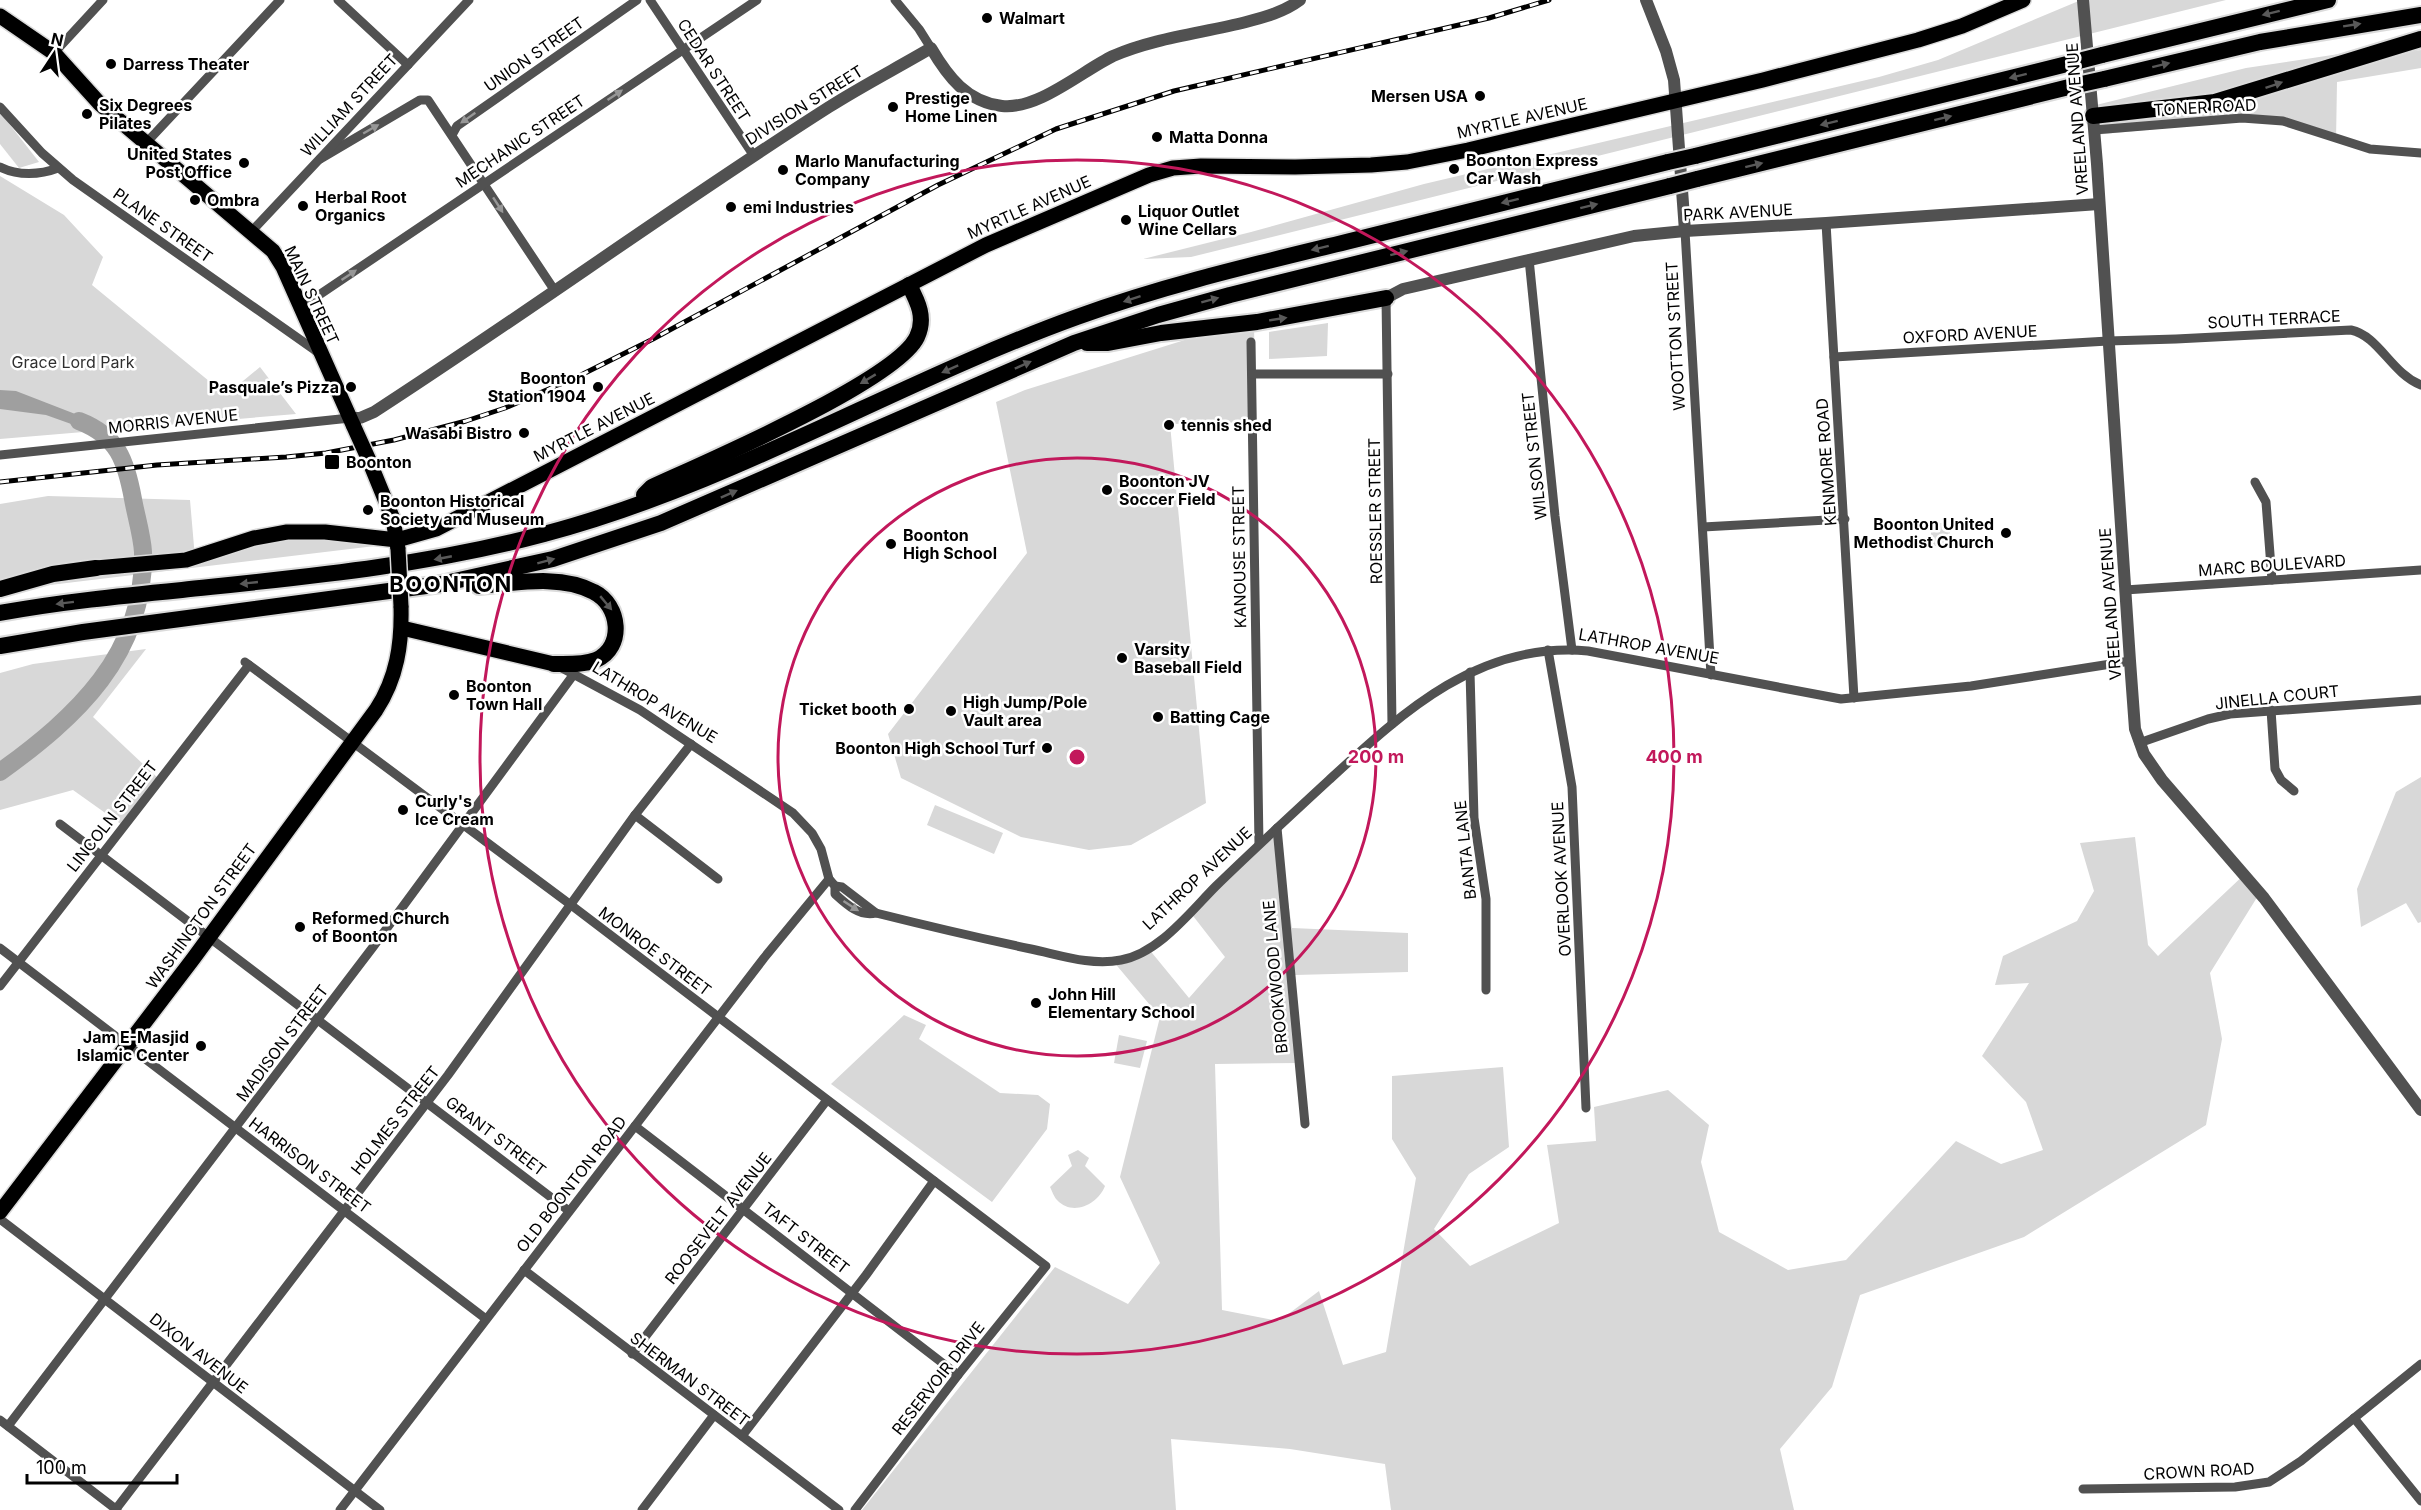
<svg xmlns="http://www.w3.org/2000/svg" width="2421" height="1510" viewBox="0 0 2421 1510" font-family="Inter,sans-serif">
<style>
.green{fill:#d8d8d8}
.water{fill:#9f9f9f}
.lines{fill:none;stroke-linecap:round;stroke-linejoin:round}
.river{stroke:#9f9f9f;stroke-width:18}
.primary-casing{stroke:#dbdbdb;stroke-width:18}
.motorway-casing{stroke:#dbdbdb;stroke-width:20}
.minor{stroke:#515151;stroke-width:9}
.tertiary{stroke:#515151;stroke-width:12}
.primary{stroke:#000;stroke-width:15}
.motorway{stroke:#000;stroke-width:16}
.rail-casing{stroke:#000;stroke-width:5}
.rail{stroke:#fff;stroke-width:3;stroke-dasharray:9;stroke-linecap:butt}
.primary-bridge-casing{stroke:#dbdbdb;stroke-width:18;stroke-linecap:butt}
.motorway-bridge-casing{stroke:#dbdbdb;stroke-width:20;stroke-linecap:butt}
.primary-bridge{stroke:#000;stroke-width:15}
.motorway-bridge{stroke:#000;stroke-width:16}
.oneway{fill:#595959}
.oneway2{fill:#979797}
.ring{fill:none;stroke:#c2185b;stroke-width:3}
.poi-dot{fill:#000;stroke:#fff;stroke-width:2}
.labels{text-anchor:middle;stroke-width:5;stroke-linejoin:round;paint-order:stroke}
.poi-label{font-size:16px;font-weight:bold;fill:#000;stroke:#fff;text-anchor:start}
.street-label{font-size:16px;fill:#000;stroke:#fff}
.park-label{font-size:16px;fill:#2f2f2f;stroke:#fff}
.district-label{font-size:22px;font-weight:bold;letter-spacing:1.5px;fill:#000;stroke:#fff}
.centre{fill:#c2185b;stroke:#fff;stroke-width:3}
.ring-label{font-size:18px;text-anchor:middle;font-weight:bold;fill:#c2185b;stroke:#fff;stroke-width:5;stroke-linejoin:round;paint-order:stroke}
</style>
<rect width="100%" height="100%" fill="#fff"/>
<g class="green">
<polygon points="2081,0 2226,0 1191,257 1143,259 1251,232 1424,184 1879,77 1938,60"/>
<polygon points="2412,43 2413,51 2421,50 2421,68 2337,82 2336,141 2260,119 2094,135 2092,106 2246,68"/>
<polygon points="0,112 39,162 19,168 0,144"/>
<polygon points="0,176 64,215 103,257 92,285 226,395 260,367 296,414 0,439"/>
<polygon points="1328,323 1327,356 1269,359 1269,332"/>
<polygon points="1254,326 1256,422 1170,424 1206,803 1131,845 1089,850 1021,837 901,778 888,734 1027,553 996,402 1025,390 1207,333"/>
<polygon points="48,496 190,500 195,558 293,534 375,546 0,591 0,504"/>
<rect x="1931" y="523" width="19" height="23"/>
<polygon points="146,649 93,717 161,781 125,827 73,790 0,810 0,673 33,664"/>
<polygon points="2421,777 2421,922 2418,923 2406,903 2361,927 2357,889 2396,792"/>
<polygon points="935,805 1003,833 994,854 927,825"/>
<polygon points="1277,829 1292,928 1408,933 1408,972 1295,975 1300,1063 1215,1064 1222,1310 1279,1321 1319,1291 1343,1365 1386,1352 1416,1178 1392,1139 1392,1076 1503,1067 1509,1147 1469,1174 1434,1229 1470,1266 1559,1223 1547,1145 1596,1141 1594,1107 1668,1090 1709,1125 1701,1162 1719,1232 1788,1270 1846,1260 1956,1141 2001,1164 2043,1150 2026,1102 1982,1056 2029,983 1995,985 2003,956 2077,921 2094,891 2080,843 2135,837 2148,945 2158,956 2247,872 2261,891 2210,973 2222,1039 2206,1125 2024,1237 1860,1295 1832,1387 1780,1449 1794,1510 1391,1510 1385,1464 1290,1449 1171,1439 1176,1510 862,1510 1055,1267 1128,1304 1160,1263 1120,1177 1160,1017 1113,961 1148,948 1189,998 1225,957 1190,912"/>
<polygon points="904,1015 926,1025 919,1039 1000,1093 1038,1095 1050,1104 1047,1129 992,1202 831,1084"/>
<polygon points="1119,1035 1147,1041 1140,1068 1114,1063"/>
<path d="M 1078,1150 L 1089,1158 L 1085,1166 L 1105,1186 C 1098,1204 1073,1217 1057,1200 C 1054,1197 1052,1191 1050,1187 L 1072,1166 L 1068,1155 Z"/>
</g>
<polygon class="water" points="0,390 16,391 83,417 109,431 87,433 74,425 46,415 0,409"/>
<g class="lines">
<path class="river" d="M 0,772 C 76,717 145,655 143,552 C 142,535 136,516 133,499 C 126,461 118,436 79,421"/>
<g class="primary-casing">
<g id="primary">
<polyline points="0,16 54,53 100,104 273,251 283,267 354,427"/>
<polyline points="368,458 393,519 398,549"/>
<polyline points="96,568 186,560 254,538 287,532 325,532 397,540 436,529 986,245 1149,175 1173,168 1201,166 1295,167 1371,165 1407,162 1468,150 1763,80 1918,40 1962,26 2023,0"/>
<polyline points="402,628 554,664"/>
<path d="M 0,1212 L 193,959 L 376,710 C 397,678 402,644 401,606"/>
</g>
</g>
<g class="motorway-casing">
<g id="motorway">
<polyline points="2102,55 2328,0"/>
<polyline points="2104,79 2260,42 2421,15"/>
<polyline points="2093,116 2215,102 2421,39"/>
<polyline points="1695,156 2075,62"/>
<polyline points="1697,179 2077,85"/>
<polyline points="1087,343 1108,343 1161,333 1257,322 1386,298"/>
<path d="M 644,495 L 652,487 C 704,463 896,381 917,337 C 926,318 918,302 909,285"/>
<path d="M 479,586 C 515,583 561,574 594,592 C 620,605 625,647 596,660 C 583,665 567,664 554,664"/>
<polyline points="0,589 53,574 96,568"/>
<path d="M 0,613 C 60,602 121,596 182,590 C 304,577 425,566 544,534 C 730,485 897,382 1077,317 C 1165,285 1256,264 1346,242 C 1453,215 1561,189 1668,162"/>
<polyline points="0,646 83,632 441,584 553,559 661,523 1074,343 1158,315 1230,295 1670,186"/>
</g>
</g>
<g class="minor">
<polyline points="338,0 408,65"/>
<polyline points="650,0 754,156"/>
<polyline points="895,0 919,29 931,48"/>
<polyline points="54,53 103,0"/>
<polyline points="0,107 42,153 73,180 319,353"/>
<polyline points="2094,130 2242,118 2283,121 2370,149 2421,153"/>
<polyline points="452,135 457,126 637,0"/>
<polyline points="146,143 280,0"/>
<polyline points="320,159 420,100 428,100 555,291"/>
<path d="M 0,167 C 18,176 40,175 58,168"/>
<polyline points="1826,223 1854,698"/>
<polyline points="1685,231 1711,675"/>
<polyline points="251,232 469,0"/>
<polyline points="1529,259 1555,516 1572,650"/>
<polyline points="1386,298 1392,724"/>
<polyline points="300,306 316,297 757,0"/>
<polyline points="1251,342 1259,844"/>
<path d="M 1834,357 L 2108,341 L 2176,339 L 2351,330 C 2379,336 2391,373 2421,385"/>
<polyline points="1252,374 1388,374"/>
<polyline points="0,455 350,418"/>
<polyline points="2255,482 2266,502 2272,580"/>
<polyline points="1703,527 1845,519"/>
<polyline points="2125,590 2421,570"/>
<polyline points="1548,650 1572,787 1586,1108"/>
<polyline points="245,662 571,905 1046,1266 958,1375 855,1510"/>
<path d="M 562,668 L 640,710 L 793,813 L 812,833 L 821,849 L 829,879 L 835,886 L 835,894 C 847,905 860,917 876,913 C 928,926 979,938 1031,949 C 1060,955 1091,966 1121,960 C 1159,953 1190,912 1216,886 C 1253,850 1291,815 1329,780 C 1403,712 1479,641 1588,651 L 1841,699 L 1971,686 L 2130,661"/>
<polyline points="1470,672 1474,818 1486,899 1486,990"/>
<polyline points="2271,710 2275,769 2281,780 2294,791"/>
<polyline points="2139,743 2208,719 2230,714 2421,700"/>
<polyline points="635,815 718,879"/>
<polyline points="60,824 569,1211"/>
<polyline points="1277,828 1305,1124"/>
<polyline points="835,886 842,887 876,913"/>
<polyline points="0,948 486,1319"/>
<polyline points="0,986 249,665"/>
<polyline points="635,1126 958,1375"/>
<polyline points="0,1219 380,1510"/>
<polyline points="524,1270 839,1510"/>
<polyline points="632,1354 827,1100"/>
<polyline points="2354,1418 2421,1501"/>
<polyline points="0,1420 117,1510"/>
<polyline points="8,1426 373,947 574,674"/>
<polyline points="742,1436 866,1275 934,1181"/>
<polyline points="2083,1489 2235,1487 2269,1482 2301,1461 2421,1364"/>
<polyline points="116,1509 448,1075 635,815 691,744"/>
<polyline points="340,1510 764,958 829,879"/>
<polyline points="642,1510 714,1415"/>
</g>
<g class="tertiary">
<polyline points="1646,0 1666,51 1674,80 1685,231"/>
<polyline points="2083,0 2097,164 2130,661 2135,729 2144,754 2162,780 2264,898 2421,1110"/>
<polyline points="1386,298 1403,289 1634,236 1685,231 1826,223 2099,204"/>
<path d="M 350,418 L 360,418 L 374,412 C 527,313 675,205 829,107 C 862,86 897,68 931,48 C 948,77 967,102 1002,106 C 1038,110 1082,71 1113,56 C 1154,38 1203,33 1246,22 C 1265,17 1284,12 1300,0"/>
</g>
<use href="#primary" class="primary"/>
<use href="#motorway" class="motorway"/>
<g class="rail-casing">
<polyline id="rail" points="0,482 157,465 286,457 326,453 394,440 466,421 505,408 579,376 653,339 938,185 1056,129 1174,91 1489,18 1549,0"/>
</g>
<use href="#rail" class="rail"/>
<g class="primary-bridge-casing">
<g id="primary-bridge">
<polyline points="354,427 368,458"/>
<polyline points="398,549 401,606"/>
</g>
</g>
<g class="motorway-bridge-casing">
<g id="motorway-bridge">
<polyline points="2075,62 2102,55"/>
<polyline points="2077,85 2104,79"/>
<polyline points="1668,162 1695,156"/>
<polyline points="1670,186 1697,179"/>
</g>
</g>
<use href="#primary-bridge" class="primary-bridge"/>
<use href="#motorway-bridge" class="motorway-bridge"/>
</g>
<defs><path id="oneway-solid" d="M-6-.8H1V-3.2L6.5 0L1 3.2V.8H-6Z" transform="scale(1.5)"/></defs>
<g class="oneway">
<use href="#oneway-solid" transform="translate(2271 13) rotate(166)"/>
<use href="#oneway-solid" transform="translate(2352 25) rotate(-9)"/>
<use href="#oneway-solid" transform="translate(2161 65) rotate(-14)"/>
<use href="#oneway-solid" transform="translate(2018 76) rotate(166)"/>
<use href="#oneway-solid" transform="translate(2274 85) rotate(-19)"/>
<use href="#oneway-solid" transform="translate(1943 118) rotate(-14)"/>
<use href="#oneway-solid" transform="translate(1829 123) rotate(166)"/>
<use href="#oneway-solid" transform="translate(1754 165) rotate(-14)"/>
<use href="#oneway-solid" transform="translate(1510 201) rotate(166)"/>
<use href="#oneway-solid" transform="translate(1589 206) rotate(-14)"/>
<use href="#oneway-solid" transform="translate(1320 248) rotate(166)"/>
<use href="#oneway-solid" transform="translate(1399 253) rotate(-14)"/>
<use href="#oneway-solid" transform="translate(1132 299) rotate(162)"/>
<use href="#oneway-solid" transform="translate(1210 300) rotate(-15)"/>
<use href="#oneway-solid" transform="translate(1278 319) rotate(-9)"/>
<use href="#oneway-solid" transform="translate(1023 365) rotate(-24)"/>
<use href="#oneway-solid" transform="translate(950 369) rotate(156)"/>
<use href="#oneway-solid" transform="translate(868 379) rotate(149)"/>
<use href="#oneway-solid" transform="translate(729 494) rotate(-24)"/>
<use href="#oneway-solid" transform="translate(443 558) rotate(169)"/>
<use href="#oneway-solid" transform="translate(546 561) rotate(-15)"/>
<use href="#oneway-solid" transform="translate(249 583) rotate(174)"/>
<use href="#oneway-solid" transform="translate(65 603) rotate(173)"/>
<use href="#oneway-solid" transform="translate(606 603) rotate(50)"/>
</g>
<g class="oneway2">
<use href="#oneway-solid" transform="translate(615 95) rotate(-34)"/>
<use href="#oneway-solid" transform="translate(468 118) rotate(145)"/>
<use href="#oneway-solid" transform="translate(371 129) rotate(-30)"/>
<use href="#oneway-solid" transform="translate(498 205) rotate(57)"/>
<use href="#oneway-solid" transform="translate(349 275) rotate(-34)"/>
<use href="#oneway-solid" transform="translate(851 906) rotate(33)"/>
</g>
<g class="ring">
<circle cx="1077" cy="757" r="299"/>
<circle cx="1077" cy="757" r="597"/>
</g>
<g class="poi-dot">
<circle cx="987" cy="18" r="6"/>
<circle cx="111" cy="64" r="6"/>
<circle cx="1480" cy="96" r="6"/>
<circle cx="893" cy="107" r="6"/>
<circle cx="87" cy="114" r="6"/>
<circle cx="1157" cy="137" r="6"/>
<circle cx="244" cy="163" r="6"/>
<circle cx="1454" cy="169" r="6"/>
<circle cx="783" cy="170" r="6"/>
<circle cx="195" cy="200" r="6"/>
<circle cx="303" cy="206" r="6"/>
<circle cx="731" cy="207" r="6"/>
<circle cx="1126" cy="220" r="6"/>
<circle cx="351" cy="387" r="6"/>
<circle cx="598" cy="387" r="6"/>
<circle cx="1169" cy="425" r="6"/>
<circle cx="524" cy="433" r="6"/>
<rect x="324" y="454" width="16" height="16" rx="3"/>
<circle cx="1107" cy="490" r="6"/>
<circle cx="368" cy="510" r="6"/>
<circle cx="2006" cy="533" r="6"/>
<circle cx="891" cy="544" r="6"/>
<circle cx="1122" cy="658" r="6"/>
<circle cx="454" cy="695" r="6"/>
<circle cx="909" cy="709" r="6"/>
<circle cx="951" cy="711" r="6"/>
<circle cx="1158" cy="717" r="6"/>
<circle cx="1047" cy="748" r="6"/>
<circle cx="403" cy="810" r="6"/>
<circle cx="300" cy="927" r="6"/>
<circle cx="1036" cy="1003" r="6"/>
<circle cx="201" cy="1046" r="6"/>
</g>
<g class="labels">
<g class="poi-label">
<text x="999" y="24">Walmart</text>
<text x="123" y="70">Darress Theater</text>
<text x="1468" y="102" text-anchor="end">Mersen USA</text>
<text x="905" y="104">Prestige<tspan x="905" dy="18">Home Linen</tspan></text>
<text x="99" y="111">Six Degrees<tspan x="99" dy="18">Pilates</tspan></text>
<text x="1169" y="143">Matta Donna</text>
<text x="232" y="160" text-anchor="end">United States<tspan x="232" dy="18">Post Office</tspan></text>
<text x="1466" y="166">Boonton Express<tspan x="1466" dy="18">Car Wash</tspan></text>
<text x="795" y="167">Marlo Manufacturing<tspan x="795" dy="18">Company</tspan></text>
<text x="315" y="203">Herbal Root<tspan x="315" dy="18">Organics</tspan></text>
<text x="207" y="206">Ombra</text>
<text x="743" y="213">emi Industries</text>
<text x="1138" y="217">Liquor Outlet<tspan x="1138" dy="18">Wine Cellars</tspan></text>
<text x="586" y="384" text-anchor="end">Boonton<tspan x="586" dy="18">Station 1904</tspan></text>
<text x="339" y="393" text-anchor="end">Pasquale’s Pizza</text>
<text x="1181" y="431">tennis shed</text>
<text x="512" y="439" text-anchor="end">Wasabi Bistro</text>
<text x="346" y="468">Boonton</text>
<text x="1119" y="487">Boonton JV<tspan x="1119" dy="18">Soccer Field</tspan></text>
<text x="380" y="507">Boonton Historical<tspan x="380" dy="18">Society and Museum</tspan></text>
<text x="1994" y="530" text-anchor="end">Boonton United<tspan x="1994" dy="18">Methodist Church</tspan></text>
<text x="903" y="541">Boonton<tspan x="903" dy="18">High School</tspan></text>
<text x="1134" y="655">Varsity<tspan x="1134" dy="18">Baseball Field</tspan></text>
<text x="466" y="692">Boonton<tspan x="466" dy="18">Town Hall</tspan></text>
<text x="963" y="708">High Jump/Pole<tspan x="963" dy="18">Vault area</tspan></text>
<text x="897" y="715" text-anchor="end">Ticket booth</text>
<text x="1170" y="723">Batting Cage</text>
<text x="1035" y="754" text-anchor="end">Boonton High School Turf</text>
<text x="415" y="807">Curly's<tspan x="415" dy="18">Ice Cream</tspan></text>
<text x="312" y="924">Reformed Church<tspan x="312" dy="18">of Boonton</tspan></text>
<text x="1048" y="1000">John Hill<tspan x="1048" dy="18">Elementary School</tspan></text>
<text x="189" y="1043" text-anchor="end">Jam E-Masjid<tspan x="189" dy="18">Islamic Center</tspan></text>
</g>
<g class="street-label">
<text transform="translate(534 54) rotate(-35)" y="6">UNION STREET</text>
<text transform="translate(714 70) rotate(57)" y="6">CEDAR STREET</text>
<text transform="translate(349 105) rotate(-47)" y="6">WILLIAM STREET</text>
<text transform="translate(804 105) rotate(-32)" y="6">DIVISION STREET</text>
<text transform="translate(2205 107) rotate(-3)" y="6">TONER ROAD</text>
<text transform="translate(1522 118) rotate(-13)" y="6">MYRTLE AVENUE</text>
<text transform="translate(2077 119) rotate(-94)" y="6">VREELAND AVENUE</text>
<text transform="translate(520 141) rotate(-34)" y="6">MECHANIC STREET</text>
<text transform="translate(1029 207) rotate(-24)" y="6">MYRTLE AVENUE</text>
<text transform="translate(1738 212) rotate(-3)" y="6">PARK AVENUE</text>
<text transform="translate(163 225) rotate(35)" y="6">PLANE STREET</text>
<text transform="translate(312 295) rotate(65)" y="6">MAIN STREET</text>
<text transform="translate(2274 319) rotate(-3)" y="6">SOUTH TERRACE</text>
<text transform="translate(1970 334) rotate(-3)" y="6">OXFORD AVENUE</text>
<text transform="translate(1675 336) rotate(-93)" y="6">WOOTTON STREET</text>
<text transform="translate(173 421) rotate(-6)" y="6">MORRIS AVENUE</text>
<text transform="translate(594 427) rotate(-27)" y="6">MYRTLE AVENUE</text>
<text transform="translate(1534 456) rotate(-96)" y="6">WILSON STREET</text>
<text transform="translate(1826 462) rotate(-94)" y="6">KENMORE ROAD</text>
<text transform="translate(1375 511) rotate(-91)" y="6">ROESSLER STREET</text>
<text transform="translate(1239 557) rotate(-91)" y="6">KANOUSE STREET</text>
<text transform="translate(2272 565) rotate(-4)" y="6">MARC BOULEVARD</text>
<text transform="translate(2110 604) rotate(-94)" y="6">VREELAND AVENUE</text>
<text transform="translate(1649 646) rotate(10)" y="6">LATHROP AVENUE</text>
<text transform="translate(2277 697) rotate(-6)" y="6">JINELLA COURT</text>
<text transform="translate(655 702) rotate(31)" y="6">LATHROP AVENUE</text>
<text transform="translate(112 816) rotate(-52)" y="6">LINCOLN STREET</text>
<text transform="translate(1465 850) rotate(-96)" y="6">BANTA LANE</text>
<text transform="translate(1197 878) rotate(-43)" y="6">LATHROP AVENUE</text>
<text transform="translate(1561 879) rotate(-93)" y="6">OVERLOOK AVENUE</text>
<text transform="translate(201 916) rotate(-54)" y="6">WASHINGTON STREET</text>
<text transform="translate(655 951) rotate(37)" y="6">MONROE STREET</text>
<text transform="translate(1275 977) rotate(-95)" y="6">BROOKWOOD LANE</text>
<text transform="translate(282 1043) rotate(-53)" y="6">MADISON STREET</text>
<text transform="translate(395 1120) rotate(-52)" y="6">HOLMES STREET</text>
<text transform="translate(496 1136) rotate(37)" y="6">GRANT STREET</text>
<text transform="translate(310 1165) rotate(37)" y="6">HARRISON STREET</text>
<text transform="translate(571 1184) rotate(-52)" y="6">OLD BOONTON ROAD</text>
<text transform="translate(718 1218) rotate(-52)" y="6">ROOSEVELT AVENUE</text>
<text transform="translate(806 1238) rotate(38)" y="6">TAFT STREET</text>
<text transform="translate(199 1353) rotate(38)" y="6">DIXON AVENUE</text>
<text transform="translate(938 1378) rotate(-52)" y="6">RESERVOIR DRIVE</text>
<text transform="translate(690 1379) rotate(37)" y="6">SHERMAN STREET</text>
<text transform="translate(2199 1471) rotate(-3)" y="6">CROWN ROAD</text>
</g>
<g class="park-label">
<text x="73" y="368">Grace Lord Park</text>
</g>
<g class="district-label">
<text x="451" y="592">BOONTON</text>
</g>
</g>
<circle cx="1077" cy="757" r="9" class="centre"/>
<g class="ring-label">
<text x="1376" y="763">200 m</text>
<text x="1674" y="763">400 m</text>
</g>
<g transform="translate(54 54) rotate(13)" stroke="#ffffff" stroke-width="4.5" paint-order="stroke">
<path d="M0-4.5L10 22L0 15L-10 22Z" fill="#000000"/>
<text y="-9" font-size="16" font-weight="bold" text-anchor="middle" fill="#000000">N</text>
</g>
<path d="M27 1474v9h150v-9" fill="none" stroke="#000000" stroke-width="3"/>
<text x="36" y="1474" font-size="18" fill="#000000" stroke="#ffffff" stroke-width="4.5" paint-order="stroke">100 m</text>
</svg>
